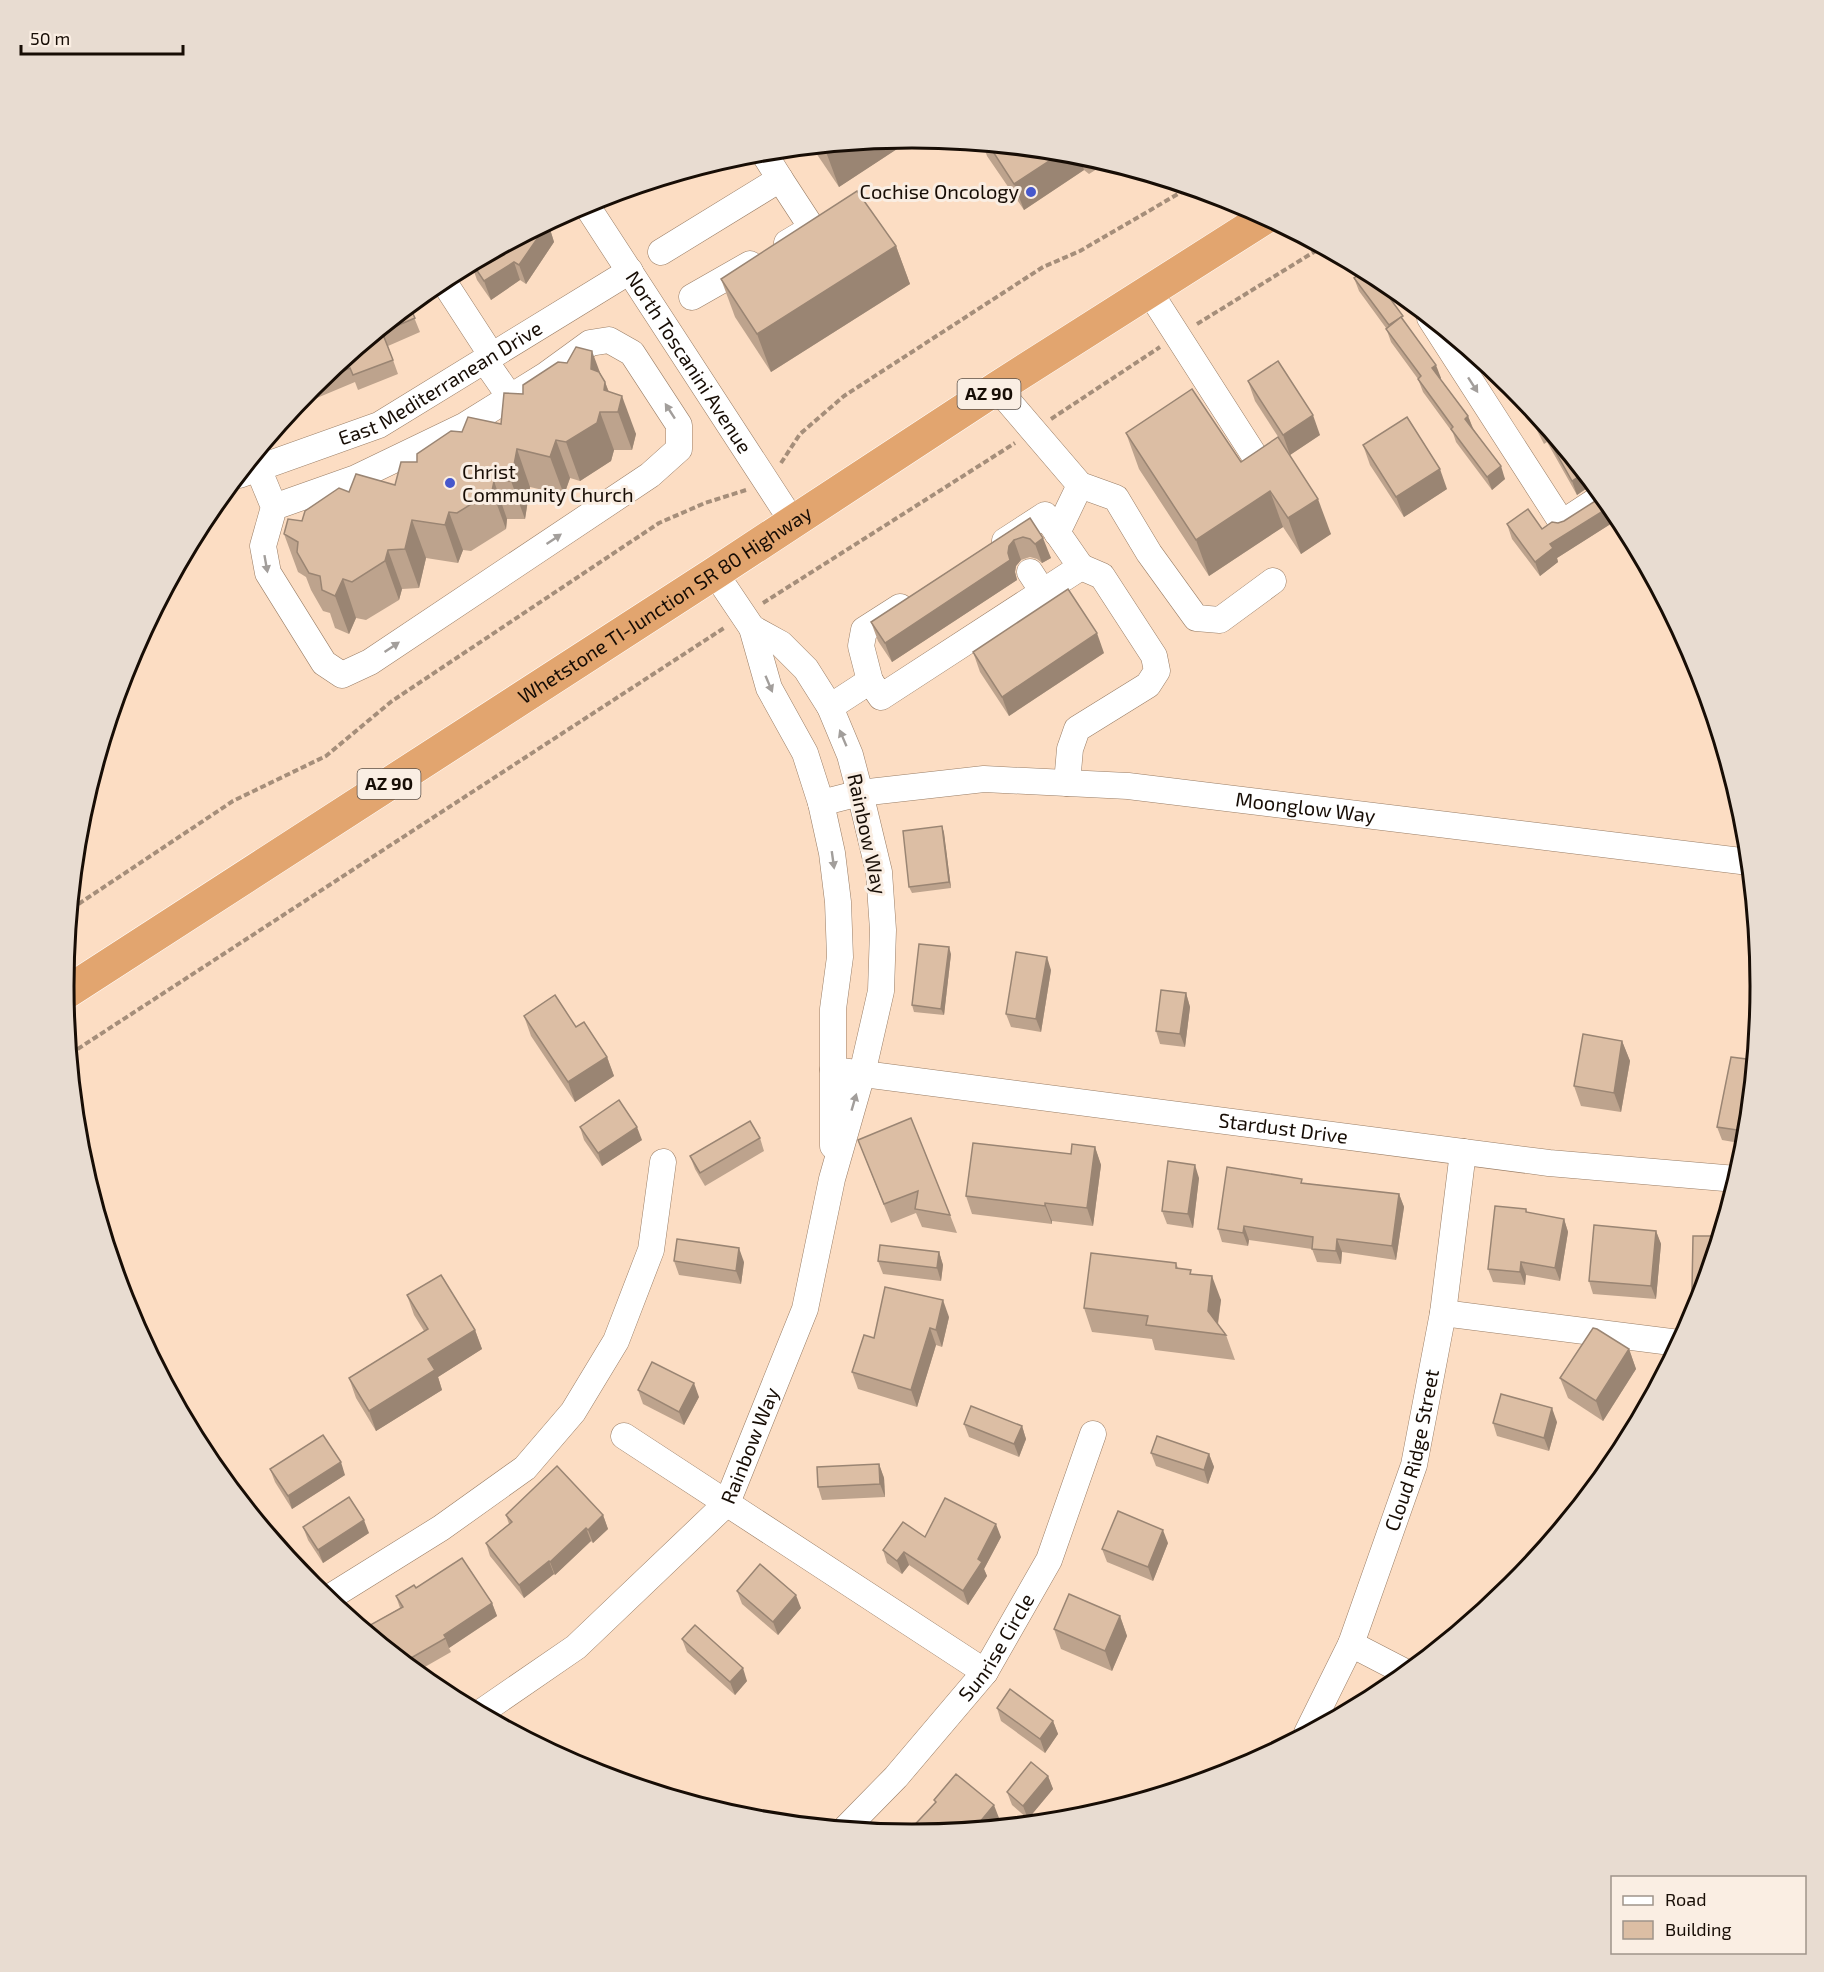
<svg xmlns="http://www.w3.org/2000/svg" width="1824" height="1972" viewBox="0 0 1824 1972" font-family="'Exo 2',sans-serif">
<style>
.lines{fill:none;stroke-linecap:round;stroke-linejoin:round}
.minor-casing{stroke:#997d65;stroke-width:27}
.highway-casing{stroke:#fff;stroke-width:34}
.path{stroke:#a58e7a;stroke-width:4;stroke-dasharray:6 3;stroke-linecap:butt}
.minor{stroke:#fff;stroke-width:26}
.highway{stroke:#e2a56f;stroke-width:33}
.wall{fill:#bda38d}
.shaded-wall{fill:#9a8573}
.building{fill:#dcbea4;stroke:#9a8573;stroke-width:1.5}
.oneway{fill:#a29e9b}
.poi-dot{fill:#4758cc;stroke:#faeee3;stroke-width:2}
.labels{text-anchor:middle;stroke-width:6;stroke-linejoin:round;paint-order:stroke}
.shield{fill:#faeee3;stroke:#5b5048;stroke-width:1.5}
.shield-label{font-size:18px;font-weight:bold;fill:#170d05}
.poi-label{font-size:20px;fill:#170d05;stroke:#faeee3;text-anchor:end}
.street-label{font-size:20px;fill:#170d05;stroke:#faeee3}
.rim{fill:none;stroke:#170d05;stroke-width:3}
</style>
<rect width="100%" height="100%" fill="#fcddc3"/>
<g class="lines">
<g class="minor-casing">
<g id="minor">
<polyline points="763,152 780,179"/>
<path id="s1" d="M 585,203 L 792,521"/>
<polyline points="661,252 780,179 812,228 787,243"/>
<polyline points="442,279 492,356"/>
<polyline points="1149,291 1254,455"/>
<polyline points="692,297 750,264"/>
<polyline points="1430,318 1562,523 1603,496"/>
<polyline points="485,361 510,397"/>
<polyline points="997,388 1080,485 1116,498 1149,553 1196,618 1220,620 1273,581"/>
<polyline points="252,458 258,468 274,507 263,546 268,573 324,663 342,675 370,662 650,475 679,449 679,425 632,353 609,340 590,343 546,375 464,426 356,478 274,507"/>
<path id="s2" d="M 239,475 L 379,425 L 630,271"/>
<polyline points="1057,533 1080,485"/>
<polyline points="1030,572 1043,592"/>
<polyline points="715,573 752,628 769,688 805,753 821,803 832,853 838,902 840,957 833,1009 833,1146"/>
<polyline points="870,681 881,697 1081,567 1045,515 1005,541"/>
<polyline points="830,707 870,681 861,646 864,630 900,607"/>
<polyline points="1067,783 1070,749 1077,729 1148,685 1157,671 1154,656 1102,576 1081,567"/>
<path id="s3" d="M 821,803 L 860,793 L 984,779 L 1128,786 L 1749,862"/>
<path id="s4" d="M 833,1070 L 1549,1163 L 1736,1179"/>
<polyline points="1443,1313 1679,1343"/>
<polyline points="624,1436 985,1672"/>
<polyline points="327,1599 441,1528 525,1468 573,1412 616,1341 651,1250 663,1162"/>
<polyline points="1351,1644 1407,1673"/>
<path id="s5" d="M 480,1713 L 576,1647 L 727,1503 L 805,1309 L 832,1179 L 862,1074 L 881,991 L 883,930 L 879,872 L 860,793 L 850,755 L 830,707 L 806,669 L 781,644 L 752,628"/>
<path id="s6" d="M 1307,1733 L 1351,1644 L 1414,1465 L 1443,1313 L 1463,1152"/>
<path id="s7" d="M 846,1828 L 896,1777 L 985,1672 L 1049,1560 L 1093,1434"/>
</g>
</g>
<g class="highway-casing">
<g id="highway">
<path id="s8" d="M 64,994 L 715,573 L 997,388 L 1266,217"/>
</g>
</g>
<g class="path">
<polyline points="1197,324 1322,247"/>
<polyline points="1051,419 1160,347"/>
<polyline points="781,463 800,434 844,396 1043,267 1080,251 1190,187"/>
<polyline points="763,603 1015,443"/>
<polyline points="71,909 233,801 326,756 392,701 659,523 705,503 746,490"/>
<polyline points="70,1054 724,628"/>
</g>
<use href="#minor" class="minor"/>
<use href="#highway" class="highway"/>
</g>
<g class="wall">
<polygon points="893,139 897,149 839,187 812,147"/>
<polygon points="983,144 1078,153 1108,162 1089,174 1084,170 1024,210 987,156"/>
<polygon points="548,223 554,242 526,284 520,280 491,300 477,280 471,263"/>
<polygon points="896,246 910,284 771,372 735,317 721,279"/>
<polygon points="1354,278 1407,326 1441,378 1440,379 1468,416 1473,428 1505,479 1492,490 1456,442 1453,433 1423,392 1418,379 1391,342 1386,328 1359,291"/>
<polygon points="409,305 420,332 388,346 398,374 358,390 355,382 293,408 312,385"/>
<polygon points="601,375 605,382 609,392 636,434 632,450 614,450 611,461 580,481 570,478 564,495 530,487 525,519 507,519 506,529 471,551 463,550 458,563 426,558 419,588 402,589 399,600 366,620 356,618 349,634 335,628 330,613 323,611 311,590 306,577 298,572 284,534 302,521 349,492 395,485 417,462 462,432 501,424 523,394"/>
<polygon points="1504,379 1513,386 1516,390 1511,393"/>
<polygon points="1248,381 1320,435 1290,455 1255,401"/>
<polygon points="1516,390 1593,484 1577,495 1547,442 1544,444"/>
<polygon points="1126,433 1241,462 1331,534 1301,554 1283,527 1209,576 1139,469"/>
<polygon points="1363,445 1447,489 1404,517 1370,465"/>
<polygon points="1618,515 1620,518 1557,558 1558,562 1540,576 1512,539 1507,524 1542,529 1564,521"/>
<polygon points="1030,518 1051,558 1042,563 1037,559 1030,557 1021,560 1016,566 1015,572 1017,580 892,662 878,641 871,622"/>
<polygon points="973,652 1104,653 1009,716 980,672"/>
<polygon points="942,826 944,833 951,888 912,893 909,887"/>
<polygon points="951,954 944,1015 914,1012 912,1005"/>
<polygon points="1051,970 1041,1032 1011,1027 1006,1014"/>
<polygon points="1186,993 1190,1007 1185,1047 1160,1044 1156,1031"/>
<polygon points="524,1016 576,1027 607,1057 614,1076 575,1102 531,1036"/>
<polygon points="1622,1041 1630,1061 1621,1112 1581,1106 1574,1086"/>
<polygon points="1754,1060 1745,1144 1722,1140 1717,1127"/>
<polygon points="580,1127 642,1140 602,1166 584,1140"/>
<polygon points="760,1138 764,1151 705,1186 695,1169 690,1156"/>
<polygon points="858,1140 950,1215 957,1233 922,1227 916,1213 891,1223"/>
<polygon points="1095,1147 1101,1165 1093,1226 1052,1221 1052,1224 972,1214 966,1196 1071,1154"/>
<polygon points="1199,1178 1193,1228 1167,1224 1162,1211"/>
<polygon points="1303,1183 1399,1194 1404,1207 1396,1260 1342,1252 1341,1264 1317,1262 1312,1249 1249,1240 1248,1246 1222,1242 1218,1229"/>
<polygon points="1526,1209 1527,1213 1564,1219 1568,1232 1560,1281 1526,1275 1525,1285 1493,1282 1488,1269"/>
<polygon points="1656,1231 1661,1244 1656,1299 1593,1294 1589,1281"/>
<polygon points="1719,1236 1698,1306 1692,1290"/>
<polygon points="939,1252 943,1265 941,1281 883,1274 878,1261"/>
<polygon points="674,1261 744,1262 741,1284 679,1275"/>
<polygon points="1176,1263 1178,1268 1192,1274 1221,1300 1218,1325 1226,1335 1235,1360 1155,1350 1152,1339 1092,1332 1084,1308"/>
<polygon points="407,1295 475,1330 482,1349 438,1377 442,1390 376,1431 356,1398 349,1378 424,1331 414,1315"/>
<polygon points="949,1317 942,1347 936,1345 917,1407 858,1389 852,1372 874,1338"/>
<polygon points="1629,1349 1636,1369 1603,1421 1568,1398 1560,1378"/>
<polygon points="638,1390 699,1397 684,1425 643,1404"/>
<polygon points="1557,1422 1549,1451 1497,1436 1493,1423"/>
<polygon points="964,1424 1022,1426 1026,1439 1019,1457 969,1437"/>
<polygon points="1151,1453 1209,1454 1214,1467 1208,1484 1156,1466"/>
<polygon points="879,1464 884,1478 885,1497 822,1500 818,1487"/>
<polygon points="270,1469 345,1475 292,1509 275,1482"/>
<polygon points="506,1515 603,1515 608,1529 593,1543 591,1541 555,1575 554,1574 524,1598 490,1556 486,1543 509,1524"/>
<polygon points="303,1527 369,1533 323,1563 308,1540"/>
<polygon points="925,1537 1001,1537 984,1569 987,1576 968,1605 909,1565 902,1574 887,1563 883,1550"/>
<polygon points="1168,1543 1153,1581 1107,1562 1102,1549"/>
<polygon points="416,1588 492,1603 497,1616 449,1648 451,1652 416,1672 363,1629 400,1608 396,1596"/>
<polygon points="737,1591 801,1608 778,1635 742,1604"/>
<polygon points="1120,1616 1127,1636 1112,1671 1061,1649 1054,1629"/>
<polygon points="682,1639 747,1681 735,1695 687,1652"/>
<polygon points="997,1708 1053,1721 1058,1734 1045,1753 1001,1721"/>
<polygon points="1048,1776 1053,1789 1028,1819 1012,1805 1007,1792"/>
</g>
<g class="shaded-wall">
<polygon points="893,139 897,149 839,187 825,149 831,145"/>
<polygon points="1063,152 1078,153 1084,170 1024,210 1014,184"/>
<polygon points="548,223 554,242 526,284 519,265"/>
<polygon points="896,246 910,284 771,372 757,334"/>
<polygon points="514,262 520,280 491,300 484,281"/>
<polygon points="592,351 605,386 605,382 616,412 591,369"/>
<polygon points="1436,365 1441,378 1437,382 1432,368"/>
<polygon points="1507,382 1516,390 1511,393"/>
<polygon points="622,396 636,434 632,450 618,412"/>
<polygon points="600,412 614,450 611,461 580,481 566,442"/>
<polygon points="1313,415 1320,435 1290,455 1283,435"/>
<polygon points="1468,416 1473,429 1465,419"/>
<polygon points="556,440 570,478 564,495 550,457"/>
<polygon points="517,449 530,487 525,519 511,481"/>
<polygon points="1501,466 1505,479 1492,490 1487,477"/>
<polygon points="1440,469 1447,489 1404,517 1396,497"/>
<polygon points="1584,473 1593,484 1577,495 1572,481"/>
<polygon points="494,481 507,519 506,529 492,491"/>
<polygon points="1270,491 1283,527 1209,576 1196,540"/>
<polygon points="1318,499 1331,534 1301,554 1288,518"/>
<polygon points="1611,506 1620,518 1557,558 1558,562 1540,576 1535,562 1550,544"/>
<polygon points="449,512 463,550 458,563 445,525"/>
<polygon points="412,520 426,558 419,588 405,549"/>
<polygon points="1043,538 1051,558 1042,563 1035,544"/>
<polygon points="1014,540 1021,560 1016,566 1015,572 1017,580 892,662 885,643 1008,553 1009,546"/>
<polygon points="388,550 402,589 399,600 385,561"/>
<polygon points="343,579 356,618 349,634 335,596"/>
<polygon points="1097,633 1104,653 1009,716 1002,697"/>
<polygon points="942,826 944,833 951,888 949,882"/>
<polygon points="949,947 951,954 944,1015 941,1009"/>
<polygon points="1047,957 1051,970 1041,1032 1036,1019"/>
<polygon points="1186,993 1190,1007 1185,1047 1180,1034"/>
<polygon points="1622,1041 1630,1061 1621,1112 1614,1093"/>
<polygon points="607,1057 614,1076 575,1102 568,1082"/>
<polygon points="1749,1106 1746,1137 1744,1131"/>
<polygon points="637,1127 642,1140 602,1166 598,1153"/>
<polygon points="1095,1147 1101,1165 1093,1226 1087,1208"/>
<polygon points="1195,1165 1199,1178 1193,1228 1188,1214"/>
<polygon points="1399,1194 1404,1207 1396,1260 1392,1246"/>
<polygon points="1045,1203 1052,1221 1052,1224 1045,1206"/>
<polygon points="1564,1219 1568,1232 1560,1281 1555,1268"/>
<polygon points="1244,1226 1249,1240 1248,1246 1243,1233"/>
<polygon points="1656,1231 1661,1244 1656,1299 1651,1286"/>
<polygon points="1337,1239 1342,1252 1341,1264 1336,1251"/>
<polygon points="739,1248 744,1262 741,1284 736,1271"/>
<polygon points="939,1252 943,1265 941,1281 937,1268"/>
<polygon points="1521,1262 1526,1275 1525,1285 1520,1272"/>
<polygon points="1212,1276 1221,1300 1216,1335 1208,1311"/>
<polygon points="943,1300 949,1317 942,1347 936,1330"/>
<polygon points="930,1328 936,1345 917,1407 911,1390"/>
<polygon points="475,1330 482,1349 438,1377 442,1390 376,1431 369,1411 428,1359"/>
<polygon points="1629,1349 1636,1369 1603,1421 1596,1401"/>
<polygon points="694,1383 699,1397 684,1425 679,1412"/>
<polygon points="1552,1408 1557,1422 1549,1451 1544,1438"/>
<polygon points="1022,1426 1026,1439 1019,1457 1014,1444"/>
<polygon points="1209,1454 1214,1467 1208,1484 1204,1470"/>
<polygon points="341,1462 345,1475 292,1509 288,1496"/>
<polygon points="879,1464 884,1478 885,1497 880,1484"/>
<polygon points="603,1515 608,1529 593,1543 588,1530"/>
<polygon points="364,1520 369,1533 323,1563 318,1550"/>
<polygon points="996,1524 1001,1537 984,1569 987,1576 968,1605 963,1591 978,1559"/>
<polygon points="586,1528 591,1541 555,1575 550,1562"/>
<polygon points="1163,1530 1168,1543 1153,1581 1148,1567"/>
<polygon points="904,1552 909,1565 902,1574 897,1561"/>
<polygon points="549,1561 554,1574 524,1598 519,1585"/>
<polygon points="796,1595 801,1608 778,1635 773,1622"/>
<polygon points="492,1603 497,1616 449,1648 444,1635"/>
<polygon points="1120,1616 1127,1636 1112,1671 1105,1651"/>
<polygon points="743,1668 747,1681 735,1695 730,1682"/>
<polygon points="1053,1721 1058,1734 1045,1753 1040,1739"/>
<polygon points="1048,1776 1053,1789 1028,1819 1023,1806"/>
<polygon points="994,1805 999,1818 991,1827 974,1829"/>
</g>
<g class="building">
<polygon points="988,144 1063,152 1014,184"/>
<polygon points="831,145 825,149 823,146"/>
<polygon points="857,191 896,246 757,334 721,279"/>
<polygon points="548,223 519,265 514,262 484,281 472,263"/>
<polygon points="1365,270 1372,274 1403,316 1389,325 1354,278"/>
<polygon points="409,305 415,318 382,332 393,360 353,375 350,368 316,382"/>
<polygon points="1401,317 1436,365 1432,368 1468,416 1465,419 1501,466 1487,477 1451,429 1453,427 1418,379 1421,376 1386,329"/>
<polygon points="576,347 592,351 591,369 599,372 605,382 604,390 622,396 618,412 600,412 597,423 566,442 556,440 550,457 517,449 511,481 494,481 492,491 457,513 449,512 445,525 412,520 405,549 388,550 385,561 352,582 343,579 335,596 322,590 320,576 309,573 297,552 298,542 284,534 288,519 302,521 305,511 339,488 349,492 356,474 395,485 401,462 417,462 417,454 451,431 462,432 468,417 501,424 504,393 523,394 523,385 558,362 567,363"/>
<polygon points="1278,361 1313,415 1283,435 1248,381"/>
<polygon points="1192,389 1241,462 1278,437 1318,499 1288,518 1270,491 1196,540 1126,433"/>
<polygon points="1522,398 1584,473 1572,481 1542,428 1539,429"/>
<polygon points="1407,417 1440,469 1396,497 1363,445"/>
<polygon points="1603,496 1611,506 1550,544 1553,548 1535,562 1507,524 1528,509 1542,529 1552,522 1558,523 1564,521"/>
<polygon points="1030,518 1043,538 1035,544 1030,539 1023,537 1014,540 1009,546 1008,553 1010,560 885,643 871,622"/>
<polygon points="1068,589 1097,633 1002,697 973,652"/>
<polygon points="942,826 949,882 909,887 903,831"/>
<polygon points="919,944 949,947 941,1009 912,1005"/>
<polygon points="1016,952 1047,957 1036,1019 1006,1014"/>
<polygon points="1161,990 1186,993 1180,1034 1156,1031"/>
<polygon points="555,995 576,1027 584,1022 607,1057 568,1082 524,1016"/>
<polygon points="1583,1034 1622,1041 1614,1093 1574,1086"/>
<polygon points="1731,1057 1754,1060 1749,1106 1744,1131 1717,1127"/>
<polygon points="619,1100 637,1127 598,1153 580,1127"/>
<polygon points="911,1118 950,1215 915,1209 918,1191 884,1204 858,1140"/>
<polygon points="750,1121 760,1138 700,1173 690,1156"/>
<polygon points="973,1143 1071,1154 1072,1144 1095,1147 1087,1208 1045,1203 1045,1206 966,1196"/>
<polygon points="1168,1161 1195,1165 1188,1214 1162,1211"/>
<polygon points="1227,1167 1302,1179 1301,1183 1399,1194 1392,1246 1337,1239 1336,1251 1312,1249 1313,1237 1244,1226 1243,1233 1218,1229"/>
<polygon points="1495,1206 1526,1209 1526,1212 1564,1219 1555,1268 1521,1262 1520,1272 1488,1269"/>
<polygon points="1594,1225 1656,1231 1651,1286 1589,1281"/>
<polygon points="1693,1236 1719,1236 1703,1290 1692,1290"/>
<polygon points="677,1239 739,1248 736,1271 674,1261"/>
<polygon points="880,1245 939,1252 937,1268 878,1261"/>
<polygon points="1091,1253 1176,1263 1176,1268 1191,1270 1190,1274 1212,1276 1208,1311 1226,1335 1146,1325 1148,1316 1084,1308"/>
<polygon points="441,1275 475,1330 428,1359 435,1370 369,1411 349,1378 428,1329 407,1295"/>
<polygon points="885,1287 943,1300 936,1330 930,1328 911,1390 852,1372 864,1335 874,1338"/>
<polygon points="1593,1328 1597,1329 1629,1349 1596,1401 1560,1378"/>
<polygon points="652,1362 694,1383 679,1412 638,1390"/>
<polygon points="1501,1394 1552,1408 1544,1438 1493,1423"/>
<polygon points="971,1406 1022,1426 1014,1444 964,1424"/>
<polygon points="323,1435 341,1462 288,1496 270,1469"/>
<polygon points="1157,1436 1209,1454 1204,1470 1151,1453"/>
<polygon points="879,1464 880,1484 818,1487 817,1467"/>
<polygon points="557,1466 603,1515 588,1530 586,1528 550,1562 549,1561 519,1585 486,1543 512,1522 506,1515"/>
<polygon points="349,1497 364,1520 318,1550 303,1527"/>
<polygon points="945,1498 996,1524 978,1559 982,1562 963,1591 904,1552 897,1561 883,1550 903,1522 925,1537"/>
<polygon points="1118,1511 1163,1530 1148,1567 1102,1549"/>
<polygon points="462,1558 492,1603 444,1635 446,1638 404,1662 363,1629 403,1607 396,1596 414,1585 416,1588"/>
<polygon points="760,1564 796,1595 773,1622 737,1591"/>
<polygon points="1069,1594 1120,1616 1105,1651 1054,1629"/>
<polygon points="695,1625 743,1668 730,1682 682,1639"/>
<polygon points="1010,1689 1053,1721 1040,1739 997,1708"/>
<polygon points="1031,1762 1048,1776 1023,1806 1007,1792"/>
<polygon points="956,1774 994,1805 974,1829 912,1835 906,1834 936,1802 934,1800"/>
</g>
<defs><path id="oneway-solid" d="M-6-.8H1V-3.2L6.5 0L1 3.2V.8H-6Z" transform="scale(1.5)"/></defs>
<g class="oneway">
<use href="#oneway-solid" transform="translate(1473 385) rotate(57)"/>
<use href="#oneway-solid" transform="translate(670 411) rotate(-123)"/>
<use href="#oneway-solid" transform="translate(554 539) rotate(-34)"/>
<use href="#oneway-solid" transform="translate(266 564) rotate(80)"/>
<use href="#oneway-solid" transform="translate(392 647) rotate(-34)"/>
<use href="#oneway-solid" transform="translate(769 684) rotate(67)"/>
<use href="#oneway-solid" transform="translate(843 738) rotate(-113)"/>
<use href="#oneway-solid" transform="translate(833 860) rotate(82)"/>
<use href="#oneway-solid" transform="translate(854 1102) rotate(-74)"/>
</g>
<g class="poi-dot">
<circle cx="1031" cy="192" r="6"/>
<circle cx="450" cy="483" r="6"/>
</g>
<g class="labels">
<g class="shield">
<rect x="957.5" y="379" width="63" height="30" rx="4.5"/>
<rect x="357.5" y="769" width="63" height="30" rx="4.5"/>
</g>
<g class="shield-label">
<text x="989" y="400">AZ 90</text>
<text x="389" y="790">AZ 90</text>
</g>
<g class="poi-label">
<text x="1019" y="199">Cochise Oncology</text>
<text x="462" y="479" text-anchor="start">Christ<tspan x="462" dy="23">Community Church</tspan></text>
</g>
<g class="street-label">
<text dy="7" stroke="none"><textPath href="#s1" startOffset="190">North Toscanini Avenue</textPath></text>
<text dy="7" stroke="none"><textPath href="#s2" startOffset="222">East Mediterranean Drive</textPath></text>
<text dy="7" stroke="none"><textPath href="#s8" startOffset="716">Whetstone TI-Junction SR 80 Highway</textPath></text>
<text dy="7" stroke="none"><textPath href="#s3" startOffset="488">Moonglow Way</textPath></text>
<text transform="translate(867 834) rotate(78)" y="7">Rainbow Way</text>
<text dy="7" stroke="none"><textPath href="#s4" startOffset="454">Stardust Drive</textPath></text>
<text dy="7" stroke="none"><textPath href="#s5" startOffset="387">Rainbow Way</textPath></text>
<text dy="7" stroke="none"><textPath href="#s6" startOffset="303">Cloud Ridge Street</textPath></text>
<text dy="7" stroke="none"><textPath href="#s7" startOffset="236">Sunrise Circle</textPath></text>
</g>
</g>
<path d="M0 0H1824V1972H0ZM74 986a838 838 0 1 1 1676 0a838 838 0 1 1-1676 0Z" fill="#e8dcd1" fill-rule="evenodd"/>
<path class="rim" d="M74 986a838 838 0 1 1 1676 0a838 838 0 1 1-1676 0Z"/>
<rect x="1611" y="1876" width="195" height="78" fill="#faeee3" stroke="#9f948a" stroke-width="1.5"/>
<rect x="1623" y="1896" width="30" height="9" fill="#ffffff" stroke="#9f948a" stroke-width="1.5"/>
<text x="1665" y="1906" font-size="18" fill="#170d05">Road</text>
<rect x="1623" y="1921" width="30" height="18" fill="#dcbea4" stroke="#9f948a" stroke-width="1.5"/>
<text x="1665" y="1936" font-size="18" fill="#170d05">Building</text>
<path d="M21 45v9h162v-9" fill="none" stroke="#170d05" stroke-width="3"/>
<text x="30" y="45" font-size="18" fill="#170d05" stroke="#faeee3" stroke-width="4.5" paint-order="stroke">50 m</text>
</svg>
